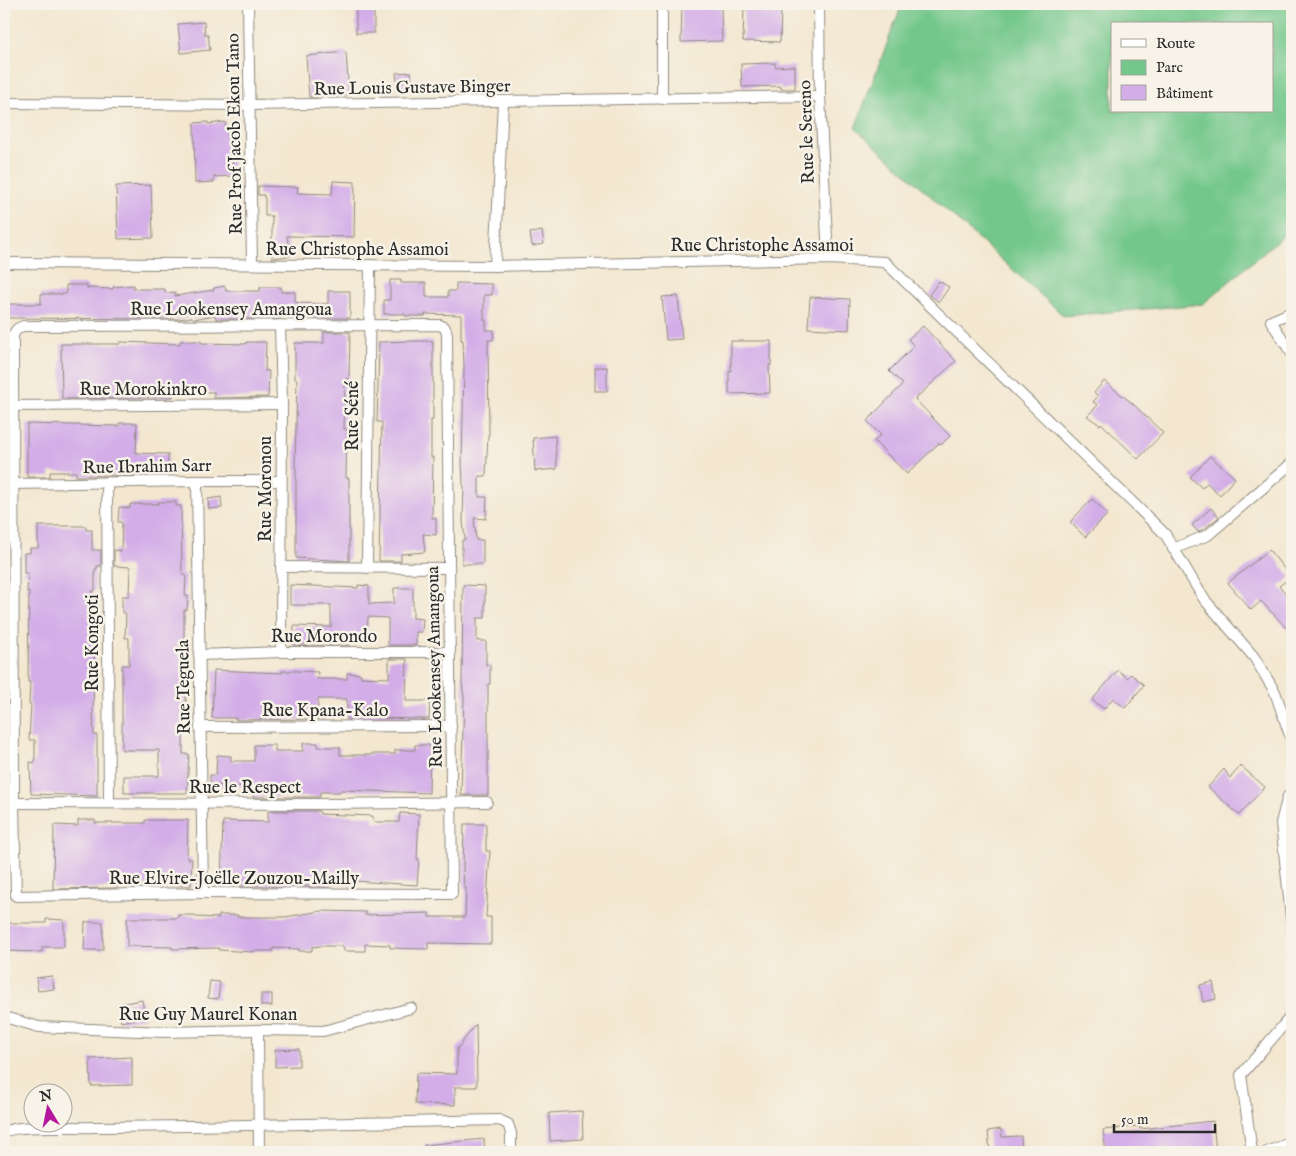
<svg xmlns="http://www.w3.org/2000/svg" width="1296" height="1156" viewBox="0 0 1296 1156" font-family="'IM FELL English',serif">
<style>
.green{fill:#73c78b;stroke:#4f795b;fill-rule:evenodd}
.building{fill:#d3ade8}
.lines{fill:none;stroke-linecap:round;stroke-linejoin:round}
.street-casing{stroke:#8f897e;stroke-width:12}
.street{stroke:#fff;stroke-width:10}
.labels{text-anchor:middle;stroke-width:5;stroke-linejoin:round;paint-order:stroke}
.street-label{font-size:18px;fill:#2b2b2b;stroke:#f7f3e8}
</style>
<rect width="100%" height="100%" fill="#f7f3e8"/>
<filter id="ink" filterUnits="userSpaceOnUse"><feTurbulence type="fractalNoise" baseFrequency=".02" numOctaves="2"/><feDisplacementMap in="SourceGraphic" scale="10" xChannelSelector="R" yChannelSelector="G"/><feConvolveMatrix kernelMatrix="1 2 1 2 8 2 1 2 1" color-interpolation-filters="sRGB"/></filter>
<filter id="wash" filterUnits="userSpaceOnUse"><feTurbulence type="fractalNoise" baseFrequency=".0096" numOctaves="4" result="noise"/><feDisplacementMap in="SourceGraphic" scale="20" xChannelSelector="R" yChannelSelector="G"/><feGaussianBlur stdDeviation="1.12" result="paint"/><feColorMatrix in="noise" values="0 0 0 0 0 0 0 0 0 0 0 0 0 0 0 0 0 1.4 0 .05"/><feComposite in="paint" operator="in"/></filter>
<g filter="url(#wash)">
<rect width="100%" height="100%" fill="#f3e7d0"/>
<path class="green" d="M 902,4 L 1292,4 L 1292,228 L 1203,304 L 1064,316 L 855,128 ZM 1112,24 L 1272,24 L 1272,111 L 1112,111 Z"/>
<g id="blocks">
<g class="building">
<rect x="356" y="4" width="18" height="29"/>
<polygon points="682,4 718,4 718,8 721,8 722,41 681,42"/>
<polygon points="744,7 781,8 780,42 743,41"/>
<polygon points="204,22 205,35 208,35 210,50 181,53 178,24"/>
<polygon points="346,52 349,95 309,97 306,56"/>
<polygon points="775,63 775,67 795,66 795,89 781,89 781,86 742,87 741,64"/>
<polygon points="411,72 412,88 398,89 396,73"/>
<polygon points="208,122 208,124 225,122 228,139 231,139 233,176 214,177 214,182 195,183 194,123"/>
<polygon points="333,181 355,182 354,237 287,236 290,256 272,258 272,216 265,216 265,198 264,198 264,195 258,195 258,186 298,187 297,193 332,194"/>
<polygon points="151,185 153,238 118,239 116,186"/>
<polygon points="542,231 544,244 532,246 530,233"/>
<polygon points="390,280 401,280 401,283 426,283 426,297 448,297 448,291 456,291 456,283 492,284 492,295 484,295 484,320 486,320 486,330 494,330 493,340 488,340 489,435 488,435 486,476 479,476 479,497 487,497 486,519 474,518 476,540 483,540 483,564 462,564 462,540 465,540 463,521 464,486 463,485 462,462 464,366 463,340 461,340 461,315 425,314 425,316 405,316 405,314 384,314 384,300 390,300"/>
<polygon points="939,281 949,287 939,302 929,295"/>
<polygon points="66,285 87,285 87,288 113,289 113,287 134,285 134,289 165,289 165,293 175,292 175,296 214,290 214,288 225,286 226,291 260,291 260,287 281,287 281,292 295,292 295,302 300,303 328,304 328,291 350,291 350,318 308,318 308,316 281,316 281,318 278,319 216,319 215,315 194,319 192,317 179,319 4,318 4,304 41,304 41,294 66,294"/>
<polygon points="678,296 682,339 666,340 662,297"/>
<polygon points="810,297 850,299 849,330 808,328"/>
<polygon points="923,326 956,361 915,399 950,436 941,445 939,443 907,474 874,441 881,435 867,421 903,384 889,371 914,346 908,339"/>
<polygon points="324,332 350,332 349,379 345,379 344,429 347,429 346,478 349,478 349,561 296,558 296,468 295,468 297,379 295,379 295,343 324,343"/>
<polygon points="180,341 201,341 201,343 246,344 246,342 266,342 265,371 269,371 268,397 214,398 214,392 173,391 173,397 62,399 61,344 120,344 120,342 180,344"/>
<polygon points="411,341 433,341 433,420 431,420 431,458 433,457 432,518 436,518 436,535 423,534 425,552 401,554 401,561 379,561 382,422 377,422 379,342"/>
<polygon points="731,341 771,341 771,365 769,365 770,393 729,394 729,371 731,371"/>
<rect x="595" y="367" width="12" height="24"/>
<polygon points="1104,381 1132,403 1163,433 1138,459 1101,423 1100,425 1087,416 1098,405 1093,402 1098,396 1094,393"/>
<polygon points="119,423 137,423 136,453 168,454 168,475 76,476 76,472 50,472 50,477 27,477 27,424 119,426"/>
<polygon points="555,436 557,469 535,471 533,438"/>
<polygon points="1210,456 1235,478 1220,495 1207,483 1202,488 1190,477"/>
<polygon points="221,497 222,508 209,509 208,499"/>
<polygon points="1092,499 1108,514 1085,537 1070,522"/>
<polygon points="158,502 176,502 176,506 181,506 182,575 186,575 185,596 188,596 187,610 184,610 184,643 187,643 188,682 186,682 186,702 183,702 183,754 189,754 187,793 124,793 124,776 159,776 159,750 122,750 122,665 129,665 129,638 125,638 126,613 122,613 122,596 129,596 130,567 114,566 114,550 121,551 122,522 118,522 119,507 130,508 130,504 158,504"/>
<polygon points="1211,508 1219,517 1204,529 1198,532 1192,525"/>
<polygon points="38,526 86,526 86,530 92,530 92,550 101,550 101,566 97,566 97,569 95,569 95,591 92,591 91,624 92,644 95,644 93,712 94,735 97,735 97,796 31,794 30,762 35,763 35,740 29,740 31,704 29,704 30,682 28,682 29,592 27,592 28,573 24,573 24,553 30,553 30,548 38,548"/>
<polygon points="1269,550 1291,577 1279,586 1292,600 1292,634 1261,601 1251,610 1228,583"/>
<polygon points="290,585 358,588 358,585 369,586 369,604 394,603 394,588 413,588 413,618 423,619 422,632 416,632 416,645 388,645 388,618 368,617 367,636 350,636 350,645 293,645 294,626 331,627 331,605 290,605"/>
<polygon points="463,585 485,586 485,618 477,618 477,641 486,641 486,665 490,665 490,684 488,684 488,795 461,795 464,697 462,684"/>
<polygon points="389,659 407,659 406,701 430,701 429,719 361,718 361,719 347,720 347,699 318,699 317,719 236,720 236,718 212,718 214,670 282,673 282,671 298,671 318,672 317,679 347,679 347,673 361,674 361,677 389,678"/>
<polygon points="1118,670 1127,678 1131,674 1144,685 1125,708 1113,698 1104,709 1092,700"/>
<polygon points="303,743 318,743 318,747 340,747 340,755 371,755 371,754 395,754 395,750 415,750 415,745 430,745 429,793 341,790 340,792 320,792 320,797 253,797 253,787 210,785 210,775 216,775 217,755 231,756 231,761 254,761 254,745 275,745 275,751 303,751"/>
<polygon points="1241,766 1265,787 1239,815 1208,787 1224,769 1230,778"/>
<polygon points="268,811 319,811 320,814 373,816 373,822 399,822 400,813 419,814 417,859 419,859 417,885 353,881 353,885 329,884 329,887 282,885 282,886 221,886 223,821 268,822"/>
<polygon points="78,820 95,820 95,823 145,823 145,820 188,820 187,859 192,859 191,886 139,885 139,886 116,886 116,888 53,889 54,825 78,826"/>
<polygon points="464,824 486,824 486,851 490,851 486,917 491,917 491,944 428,943 428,949 390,948 390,945 365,944 365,951 344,951 343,946 320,946 312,947 312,951 299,951 299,949 273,948 273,951 253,951 253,952 219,950 219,948 172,949 172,947 127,946 127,918 178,918 178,915 195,915 195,917 219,918 219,915 238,915 237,917 285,917 321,911 366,912 365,915 429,913 429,917 465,917 466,888 464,888 463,866"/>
<polygon points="46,919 64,920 64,947 42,947 42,952 4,951 4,923 46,923"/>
<polygon points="85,922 103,922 103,950 84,950"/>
<polygon points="52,976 54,989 38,991 36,978"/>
<polygon points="210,981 220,982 218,999 208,998"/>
<polygon points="1213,982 1216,999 1203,1002 1200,985"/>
<rect x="261" y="994" width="11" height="12"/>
<polygon points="142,1000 145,1017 121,1022 118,1004"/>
<polygon points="476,1024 477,1087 455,1087 455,1105 415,1104 416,1073 457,1074 457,1049"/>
<polygon points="299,1049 299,1066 275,1067 275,1050"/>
<polygon points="132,1057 132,1085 91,1086 90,1059"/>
<polygon points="582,1111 583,1139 550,1141 549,1113"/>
<polygon points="1213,1121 1216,1152 1106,1152 1103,1130 1139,1126 1140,1129"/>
<polygon points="1001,1129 1002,1137 1021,1136 1022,1152 990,1152 988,1131"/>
<polygon points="484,1139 485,1152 424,1152 424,1145"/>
</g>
</g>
</g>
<g filter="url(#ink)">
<use href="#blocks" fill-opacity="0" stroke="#8f897e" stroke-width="1"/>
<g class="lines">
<g class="street-casing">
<g id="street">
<polyline points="248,4 252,264"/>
<polyline points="662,4 662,99"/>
<polyline points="819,4 820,96 828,259"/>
<polyline points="4,103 249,105 820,96"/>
<polyline points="4,263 495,266 828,259 885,262 1165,534 1204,599 1254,657 1275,692 1292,741"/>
<polyline points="495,266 503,101"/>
<polyline points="1292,312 1271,321 1292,354"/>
<polyline points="280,325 282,404 281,652"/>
<polygon points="440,325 445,328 447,334 452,894 203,893 16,896 14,803 13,335 17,329 23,326"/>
<polyline points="4,406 282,404"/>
<polyline points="197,481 203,893"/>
<polyline points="107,482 109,803"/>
<polyline points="13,484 197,481 281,481"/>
<polyline points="1173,549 1208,535 1292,463"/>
<polyline points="281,567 449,568"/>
<polyline points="367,568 370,265"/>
<polyline points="199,655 281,652 449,652"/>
<polyline points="200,727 451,726"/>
<polyline points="1292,793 1288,796 1281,823 1292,926"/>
<polyline points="4,803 326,804 487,802"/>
<polyline points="4,1017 39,1027 165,1032 258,1030 323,1031 411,1008"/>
<polyline points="258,1030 259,1152"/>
<path d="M 4,1132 C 16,1124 76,1128 94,1127 C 229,1126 364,1123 499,1120 L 508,1124 L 511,1133 L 511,1152"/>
<polyline points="1252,1152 1241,1075 1292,1015"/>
<polyline points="1267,1152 1292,1142"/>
</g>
</g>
<use href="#street" class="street"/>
</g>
</g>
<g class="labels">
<g class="street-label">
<text transform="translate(412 87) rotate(-1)" y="6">Rue Louis Gustave Binger</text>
<text transform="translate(806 132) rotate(-92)" y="6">Rue le Sereno</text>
<text transform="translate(234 134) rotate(-91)" y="6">Rue Prof Jacob Ekou Tano</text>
<text x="762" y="251">Rue Christophe Assamoi</text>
<text x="357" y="255">Rue Christophe Assamoi</text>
<text x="231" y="315">Rue Lookensey Amangoua</text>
<text x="143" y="395">Rue Morokinkro</text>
<text transform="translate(352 416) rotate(-90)" y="6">Rue Séné</text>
<text transform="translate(147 466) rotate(-1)" y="6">Rue Ibrahim Sarr</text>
<text transform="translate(265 489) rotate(-90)" y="6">Rue Moronou</text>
<text x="324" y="642">Rue Morondo</text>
<text transform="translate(92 643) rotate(-90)" y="6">Rue Kongoti</text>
<text transform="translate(434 667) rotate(-91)" y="6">Rue Lookensey Amangoua</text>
<text transform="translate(183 687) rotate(-91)" y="6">Rue Teguela</text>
<text x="325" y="716">Rue Kpana-Kalo</text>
<text x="245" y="793">Rue le Respect</text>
<text x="234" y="884">Rue Elvire-Joëlle Zouzou-Mailly</text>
<text x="208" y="1020">Rue Guy Maurel Konan</text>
</g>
</g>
<rect width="1296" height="1156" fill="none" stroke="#f7f3e8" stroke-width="20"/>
<rect x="1111" y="22" width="162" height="90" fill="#f7f3e8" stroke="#a5a39c"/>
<rect x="1121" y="39" width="25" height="8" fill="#ffffff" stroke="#a5a39c"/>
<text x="1156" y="48" font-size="15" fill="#2b2b2b">Route</text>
<rect x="1121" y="60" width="25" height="15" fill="#73c78b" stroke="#a5a39c"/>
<text x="1156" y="72" font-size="15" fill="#2b2b2b">Parc</text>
<rect x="1121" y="85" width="25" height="15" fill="#d3ade8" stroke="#a5a39c"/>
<text x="1156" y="98" font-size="15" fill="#2b2b2b">Bâtiment</text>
<g transform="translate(48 1108) rotate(350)"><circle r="24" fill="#f7f3e8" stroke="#a5a39c"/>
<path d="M0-4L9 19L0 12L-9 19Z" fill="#b5179e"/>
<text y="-8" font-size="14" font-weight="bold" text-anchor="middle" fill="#2b2b2b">N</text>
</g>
<path d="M1114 1124v8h101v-8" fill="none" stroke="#2b2b2b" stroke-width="2.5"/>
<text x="1121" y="1124" font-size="15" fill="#2b2b2b" stroke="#f7f3e8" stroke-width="4" paint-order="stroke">50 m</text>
</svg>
